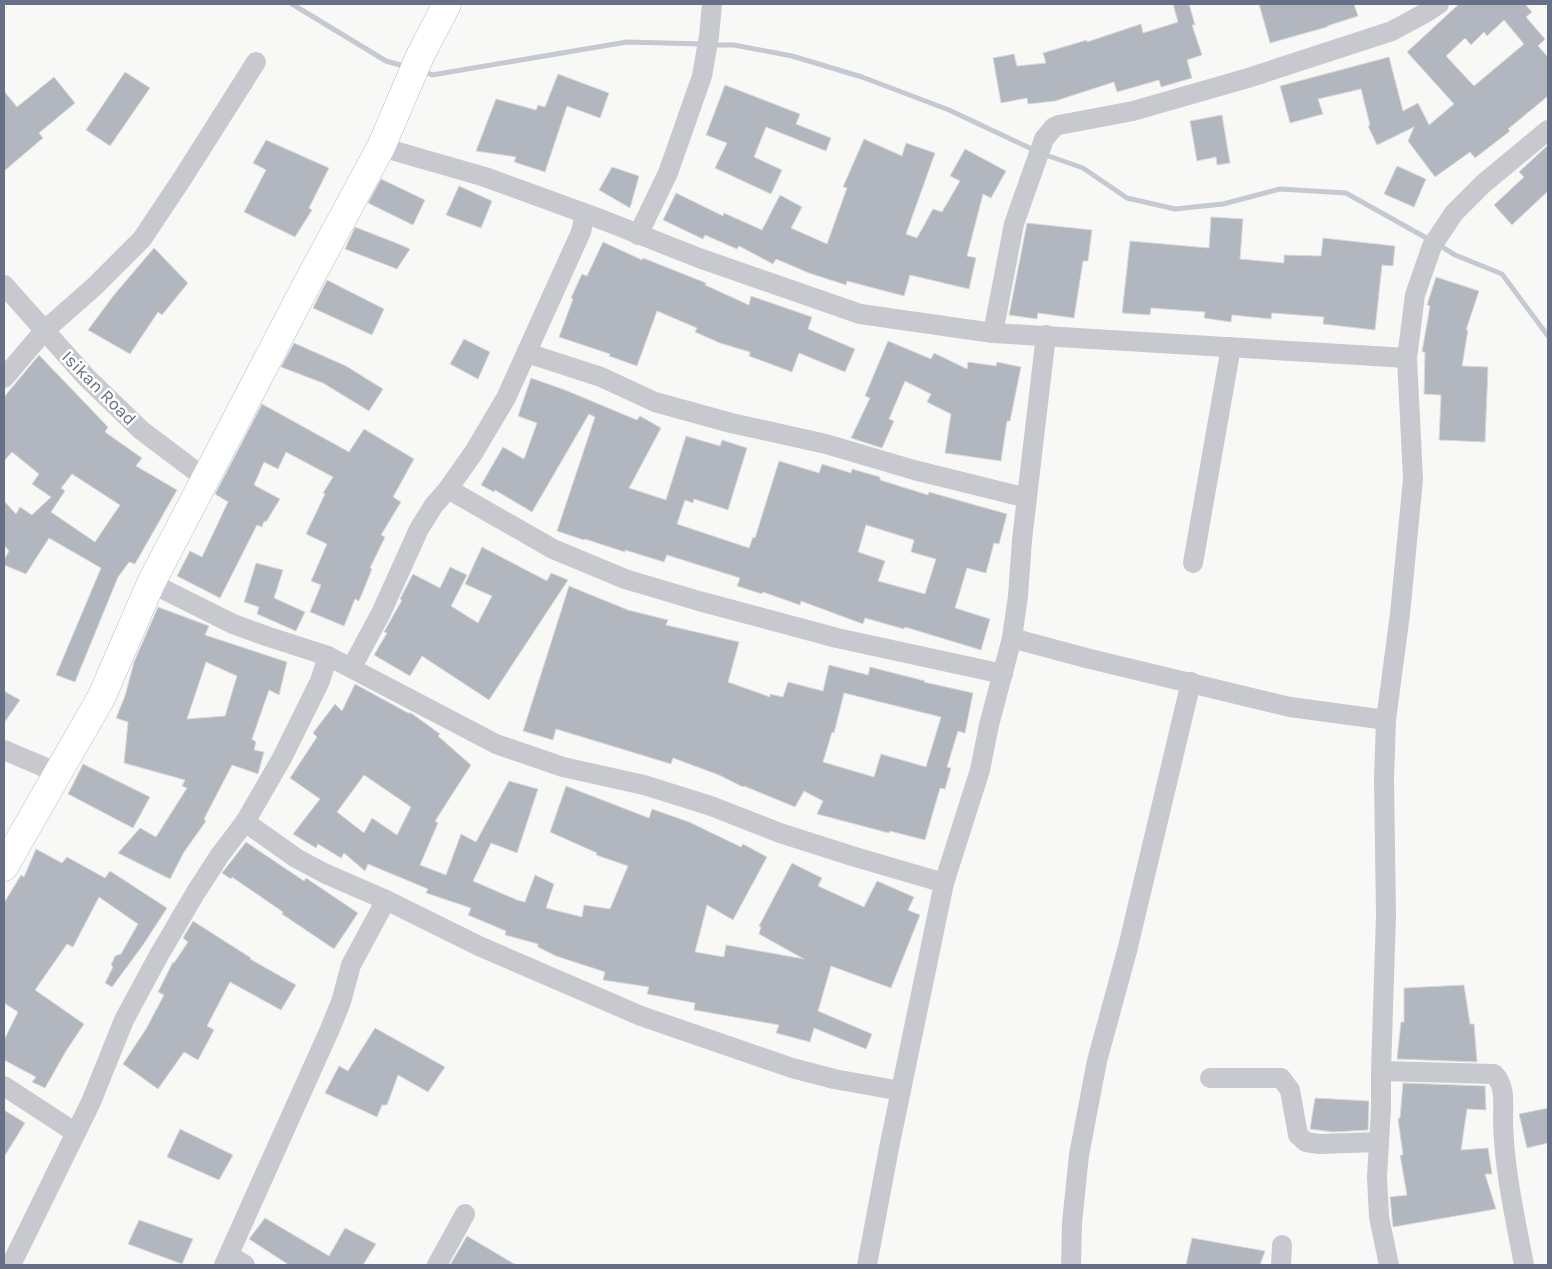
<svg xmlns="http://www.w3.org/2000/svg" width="1552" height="1269" viewBox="0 0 1552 1269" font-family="Karla,sans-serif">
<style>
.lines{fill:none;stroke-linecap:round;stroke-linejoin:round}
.stream{stroke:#c5cad2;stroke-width:5}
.building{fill:#b2b6bf;stroke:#dadbd9;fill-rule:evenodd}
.secondary-casing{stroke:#b9bcc2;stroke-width:29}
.street{stroke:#c7c9ce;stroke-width:20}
.secondary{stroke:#fff;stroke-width:28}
.labels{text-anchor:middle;stroke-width:5;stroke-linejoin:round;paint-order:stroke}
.street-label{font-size:18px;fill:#687087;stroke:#fff}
</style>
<rect width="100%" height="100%" fill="#f8f9f6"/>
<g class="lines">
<g class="stream">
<polyline points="292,4 386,61 400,65"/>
<polyline points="711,45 734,45 792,56 862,77 949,110 1036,151"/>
<polyline points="428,73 432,75 627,42 702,44"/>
<polyline points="1043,154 1083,168 1127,198 1175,209 1223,204 1280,189 1346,193 1430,240"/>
<polyline points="1437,244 1455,255 1502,274 1548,336"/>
</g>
</g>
<g class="building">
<polygon points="1173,4 1189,4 1195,25 1192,25 1202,55 1187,60 1192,78 1161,87 1159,80 1117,92 1114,82 1055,101 1028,104 1027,98 1001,103 993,58 1014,54 1017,66 1046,63 1043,53 1087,40 1087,42 1141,24 1143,33 1178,22"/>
<polygon points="1259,4 1354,4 1358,16 1327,26 1327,27 1270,43"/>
<path d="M 1459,4 L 1525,4 L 1532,12 L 1526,17 L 1545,39 L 1538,46 L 1548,57 L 1548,96 L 1508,129 L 1510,131 L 1475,158 L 1470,152 L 1435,177 L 1408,141 L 1414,127 L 1377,145 L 1368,126 L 1370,125 L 1361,89 L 1318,99 L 1323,114 L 1290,123 L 1280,86 L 1389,57 L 1403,111 L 1418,103 L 1429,125 L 1454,104 L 1407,52 ZM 1504,20 L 1524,44 L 1474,86 L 1446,56 L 1465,38 L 1471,45 L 1484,32 L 1487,36 Z"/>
<polygon points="125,72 150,88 110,146 86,130"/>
<polygon points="558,74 609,93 600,118 567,106 545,172 514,162 516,157 476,151 496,99 536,110 538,105 545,107"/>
<polygon points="54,77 75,103 39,133 43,138 4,171 4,91 17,107"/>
<polygon points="725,85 800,114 796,124 831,138 826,151 766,127 754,157 782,170 771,194 715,168 727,143 706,135"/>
<polygon points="1222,115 1230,163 1217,165 1216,157 1197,161 1190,121"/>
<polygon points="864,139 902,156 906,143 935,153 906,234 917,238 933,209 942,212 960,181 950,176 965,149 1006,171 991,198 983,194 967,256 976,258 969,289 910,275 904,296 847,281 846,285 809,273 776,259 773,264 739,246 737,249 705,235 703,239 663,220 676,193 723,216 724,213 762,230 780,195 802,207 791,228 827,244 847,188 843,187"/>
<polygon points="266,140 329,168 309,208 312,210 295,237 244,212 266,170 253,163"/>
<polygon points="1548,145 1548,191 1512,225 1494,205 1524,177 1519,172"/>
<polygon points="1397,166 1426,179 1414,207 1384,194"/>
<polygon points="612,167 639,176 630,208 599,190"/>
<polygon points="381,179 425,200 413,225 368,203"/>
<polygon points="459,186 492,201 481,228 446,215"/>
<polygon points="1211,217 1243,219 1240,259 1284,263 1284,255 1321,256 1323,238 1395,246 1393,266 1382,265 1375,330 1323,324 1324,317 1272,313 1271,319 1232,315 1231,322 1204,318 1205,312 1151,308 1150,315 1122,313 1130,241 1209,248"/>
<polygon points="1027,223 1092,230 1088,261 1083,261 1074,318 1038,313 1037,319 1009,315"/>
<polygon points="355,227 401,245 410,249 397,269 345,249"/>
<polygon points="603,242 642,260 643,258 706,283 705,285 749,305 751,296 812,317 808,329 855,349 845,372 799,353 792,372 749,356 750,352 720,343 695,332 697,328 657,311 637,366 609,356 610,354 559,337 573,299 571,298 582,274 587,276"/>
<polygon points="154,248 188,283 162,315 158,312 130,354 88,330 114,295"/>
<polygon points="1436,277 1479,291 1466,330 1468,330 1462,366 1488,367 1485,442 1439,440 1441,395 1424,394 1425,352 1422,352 1430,306 1427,305"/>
<polygon points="327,280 384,309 372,335 313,308"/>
<polygon points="464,339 490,352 478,379 450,364"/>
<polygon points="888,341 931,359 934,353 967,369 968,362 996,366 997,362 1021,367 1010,421 1007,421 1001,461 945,453 951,414 927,402 931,394 905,381 889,419 894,421 882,448 851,438 870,398 865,396"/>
<polygon points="294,343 346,366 383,389 369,411 323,383 281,367"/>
<path d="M 39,355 L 108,427 L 105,432 L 142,458 L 136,466 L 177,490 L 135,564 L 129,562 L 118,577 L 75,682 L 56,675 L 101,568 L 49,538 L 26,574 L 4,565 L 4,560 L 9,551 L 4,545 L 4,501 L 16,514 L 20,507 L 32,515 L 51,497 L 32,484 L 39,474 L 12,452 L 4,461 L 4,397 ZM 72,474 L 120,505 L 95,542 L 51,512 L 65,491 L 61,488 Z"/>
<path d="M 531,378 L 565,390 L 637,420 L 640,416 L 661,428 L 629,488 L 666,500 L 686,436 L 720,446 L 722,440 L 747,448 L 728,510 L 694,499 L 693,503 L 685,500 L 677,524 L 749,548 L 753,537 L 755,538 L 779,461 L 819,473 L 822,464 L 851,473 L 852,469 L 880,477 L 880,480 L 928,495 L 929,492 L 1007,514 L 999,544 L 994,543 L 986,573 L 967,568 L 955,608 L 990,619 L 981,650 L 905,627 L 904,629 L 865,618 L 863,624 L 801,601 L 800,605 L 763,592 L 762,594 L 737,586 L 740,578 L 667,555 L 664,562 L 625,550 L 625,552 L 585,539 L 584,540 L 557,531 L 595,417 L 589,414 L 532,512 L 495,490 L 494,492 L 481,485 L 503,447 L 524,459 L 537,423 L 518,416 ZM 866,525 L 914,540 L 911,552 L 936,559 L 925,594 L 878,581 L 885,561 L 858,552 Z"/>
<polygon points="262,404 349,452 364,429 414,459 393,497 401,502 381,535 385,537 370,568 372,569 359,601 355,599 344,626 310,612 321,585 311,581 327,544 306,534 325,494 323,493 333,477 286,452 278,469 264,462 254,485 280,499 266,522 264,521 262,527 257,525 220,598 177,576 190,551 202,557 228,502 215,494"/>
<polygon points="482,547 547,581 551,573 568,580 489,700 422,656 410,676 374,655 387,633 384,632 402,600 400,599 413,574 440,588 450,567 467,575 451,606 478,623 492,596 465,584"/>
<polygon points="256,563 283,570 274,598 305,612 296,631 257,614 259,607 244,602"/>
<path d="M 569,586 L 628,610 L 668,620 L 666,625 L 739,642 L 728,682 L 770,697 L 770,694 L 783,697 L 788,682 L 823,691 L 829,665 L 868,675 L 870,667 L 925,681 L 924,682 L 973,693 L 965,733 L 958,731 L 947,767 L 951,768 L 945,789 L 940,788 L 925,840 L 890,831 L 889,833 L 817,814 L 823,801 L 804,791 L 795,807 L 744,786 L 743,787 L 719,775 L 673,758 L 671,764 L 556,729 L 553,740 L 523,731 ZM 844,693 L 941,717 L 926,767 L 881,754 L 874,777 L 823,762 L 832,732 L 834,733 Z"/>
<path d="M 158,607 L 209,626 L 205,635 L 287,662 L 279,695 L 269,690 L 252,739 L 256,742 L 254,750 L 264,752 L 258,774 L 232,765 L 204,819 L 206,821 L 184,852 L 170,879 L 118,853 L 140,828 L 156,837 L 187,788 L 182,786 L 185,780 L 124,763 L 128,722 L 116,718 L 125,696 L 134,662 ZM 206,662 L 237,676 L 225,716 L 187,719 Z"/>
<path d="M 355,684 L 408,713 L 411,713 L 440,734 L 438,736 L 471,765 L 435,821 L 438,823 L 420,865 L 446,875 L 461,834 L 476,842 L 509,781 L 538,789 L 517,853 L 491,843 L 473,881 L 517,900 L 525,902 L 535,875 L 554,884 L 546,908 L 582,917 L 584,905 L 610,909 L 628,866 L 596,855 L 597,853 L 550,832 L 566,786 L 649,818 L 652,809 L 689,822 L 741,847 L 743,844 L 767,857 L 733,920 L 707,905 L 695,952 L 724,957 L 726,945 L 804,959 L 759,934 L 761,927 L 759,926 L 792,863 L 822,878 L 818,886 L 864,907 L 877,881 L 914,897 L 908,910 L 920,915 L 891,988 L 831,966 L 818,1011 L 872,1034 L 866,1049 L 814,1028 L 810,1042 L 776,1033 L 779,1025 L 694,1010 L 695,1003 L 647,994 L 649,987 L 603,980 L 605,972 L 556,956 L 538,947 L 538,944 L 505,935 L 506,931 L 468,915 L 471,908 L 426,893 L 428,889 L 368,864 L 365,871 L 344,853 L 341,858 L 318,844 L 316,848 L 293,834 L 320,799 L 290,778 L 317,737 L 313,733 L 335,704 L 342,711 ZM 364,775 L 411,807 L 397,835 L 372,818 L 364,833 L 337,812 Z"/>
<polygon points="4,691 20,700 4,723"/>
<polygon points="83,764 150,797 133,828 68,794"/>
<polygon points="246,842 304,881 306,878 358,913 334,949 282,914 283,912 232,877 231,879 222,873"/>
<polygon points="36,849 62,863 67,857 105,878 110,871 167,908 143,945 112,987 105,983 113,967 111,965 115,956 121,954 138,924 99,897 73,947 67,944 35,990 84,1024 66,1051 45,1088 32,1082 36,1077 4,1060 4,1040 18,1012 4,1003 4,903 21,875 24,877"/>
<polygon points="193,921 251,958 250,959 296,985 281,1010 230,982 207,1026 214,1030 198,1060 184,1052 158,1089 123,1064 146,1029 164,995 158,992 173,962 174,963 188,942 183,938"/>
<polygon points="1464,985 1470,1024 1474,1024 1477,1062 1397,1059 1401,1022 1404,1022 1404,988"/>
<polygon points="375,1028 445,1067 428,1092 398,1075 387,1105 382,1105 377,1117 325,1093 339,1066 348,1071"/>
<polygon points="1403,1083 1485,1086 1486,1110 1467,1109 1461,1150 1488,1148 1492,1174 1485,1174 1496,1209 1393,1227 1390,1197 1407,1195 1400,1155 1403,1155 1398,1119 1400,1118"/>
<polygon points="1315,1098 1369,1101 1368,1130 1333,1132 1310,1129"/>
<polygon points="1548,1108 1548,1143 1527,1148 1519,1114"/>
<polygon points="4,1110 25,1123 4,1157"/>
<polygon points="180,1129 233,1155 219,1180 167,1157"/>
<polygon points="265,1218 329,1256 345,1228 376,1244 363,1265 289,1265 249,1239"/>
<polygon points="139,1220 193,1239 182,1264 128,1244"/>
<polygon points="467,1236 516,1265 450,1265"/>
<polygon points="1192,1238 1265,1251 1260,1265 1186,1265"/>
</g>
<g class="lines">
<g class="secondary-casing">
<polyline id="secondary" points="4,867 101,698 151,583 308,282 381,147 420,56 447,4"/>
</g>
<g class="street">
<polyline points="381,147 485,177 603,220 699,258 860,314 993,333 1407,358"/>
<polyline points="638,235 668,173 702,76 709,36 712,4"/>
<polyline points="4,285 87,378 141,430 206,479"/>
<polyline points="993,333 1014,224 1044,139 1054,127 1059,125 1133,111 1248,78 1392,31 1427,12 1439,4"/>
<polyline points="527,353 601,377 655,402 731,423 826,444 914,470 1027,498"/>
<polyline points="4,378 44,331 95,286 142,239 182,179 256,62"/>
<polyline points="448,489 553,549 625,579 699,601 837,638 1003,674"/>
<polyline points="1193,563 1231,347"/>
<polyline points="151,583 233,624 266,636 328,656 496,744 563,767 644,785 711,806 780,833 852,856 944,883"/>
<polyline points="1012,638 1086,658 1290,707 1386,720"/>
<polyline points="352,667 381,613 419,529 434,505 448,489 474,452 506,398 581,232 585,214"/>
<polyline points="4,750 58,773"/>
<polyline points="245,822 296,858 326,874 386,900 479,946 641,1016 792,1068 834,1079 901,1091"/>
<path d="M 1381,1071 L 1494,1074 C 1506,1086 1503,1104 1503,1121 C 1504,1169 1515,1217 1524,1265"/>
<polyline points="1210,1078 1281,1078 1290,1090 1298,1135 1306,1142 1319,1144 1379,1142"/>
<polyline points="4,1086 76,1133"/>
<polyline points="229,1255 245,1265"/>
<polyline points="11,1265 91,1102 124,1020 159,955 196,892 220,855 245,822 282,758 320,681 328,656"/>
<polyline points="224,1265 330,1029 341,1002 351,965 386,900"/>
<polyline points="437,1265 465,1214"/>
<polyline points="867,1265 889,1148 944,883 980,770 989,725 1012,638 1018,596 1022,540 1046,335"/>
<polyline points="1071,1265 1072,1223 1079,1155 1097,1061 1127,951 1191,682"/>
<polyline points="1281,1265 1282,1245"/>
<polyline points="1389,1265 1379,1217 1377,1177 1381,1108 1381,1071 1386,916 1384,779 1386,720 1400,614 1413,479 1407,358 1415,295 1432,246 1454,213 1483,184 1548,130"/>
</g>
<use href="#secondary" class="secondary"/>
</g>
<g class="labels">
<g class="street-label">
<text transform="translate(99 388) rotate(45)" y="6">Isikan Road</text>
</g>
</g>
<rect width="1552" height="1269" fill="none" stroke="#687087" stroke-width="10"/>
</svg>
